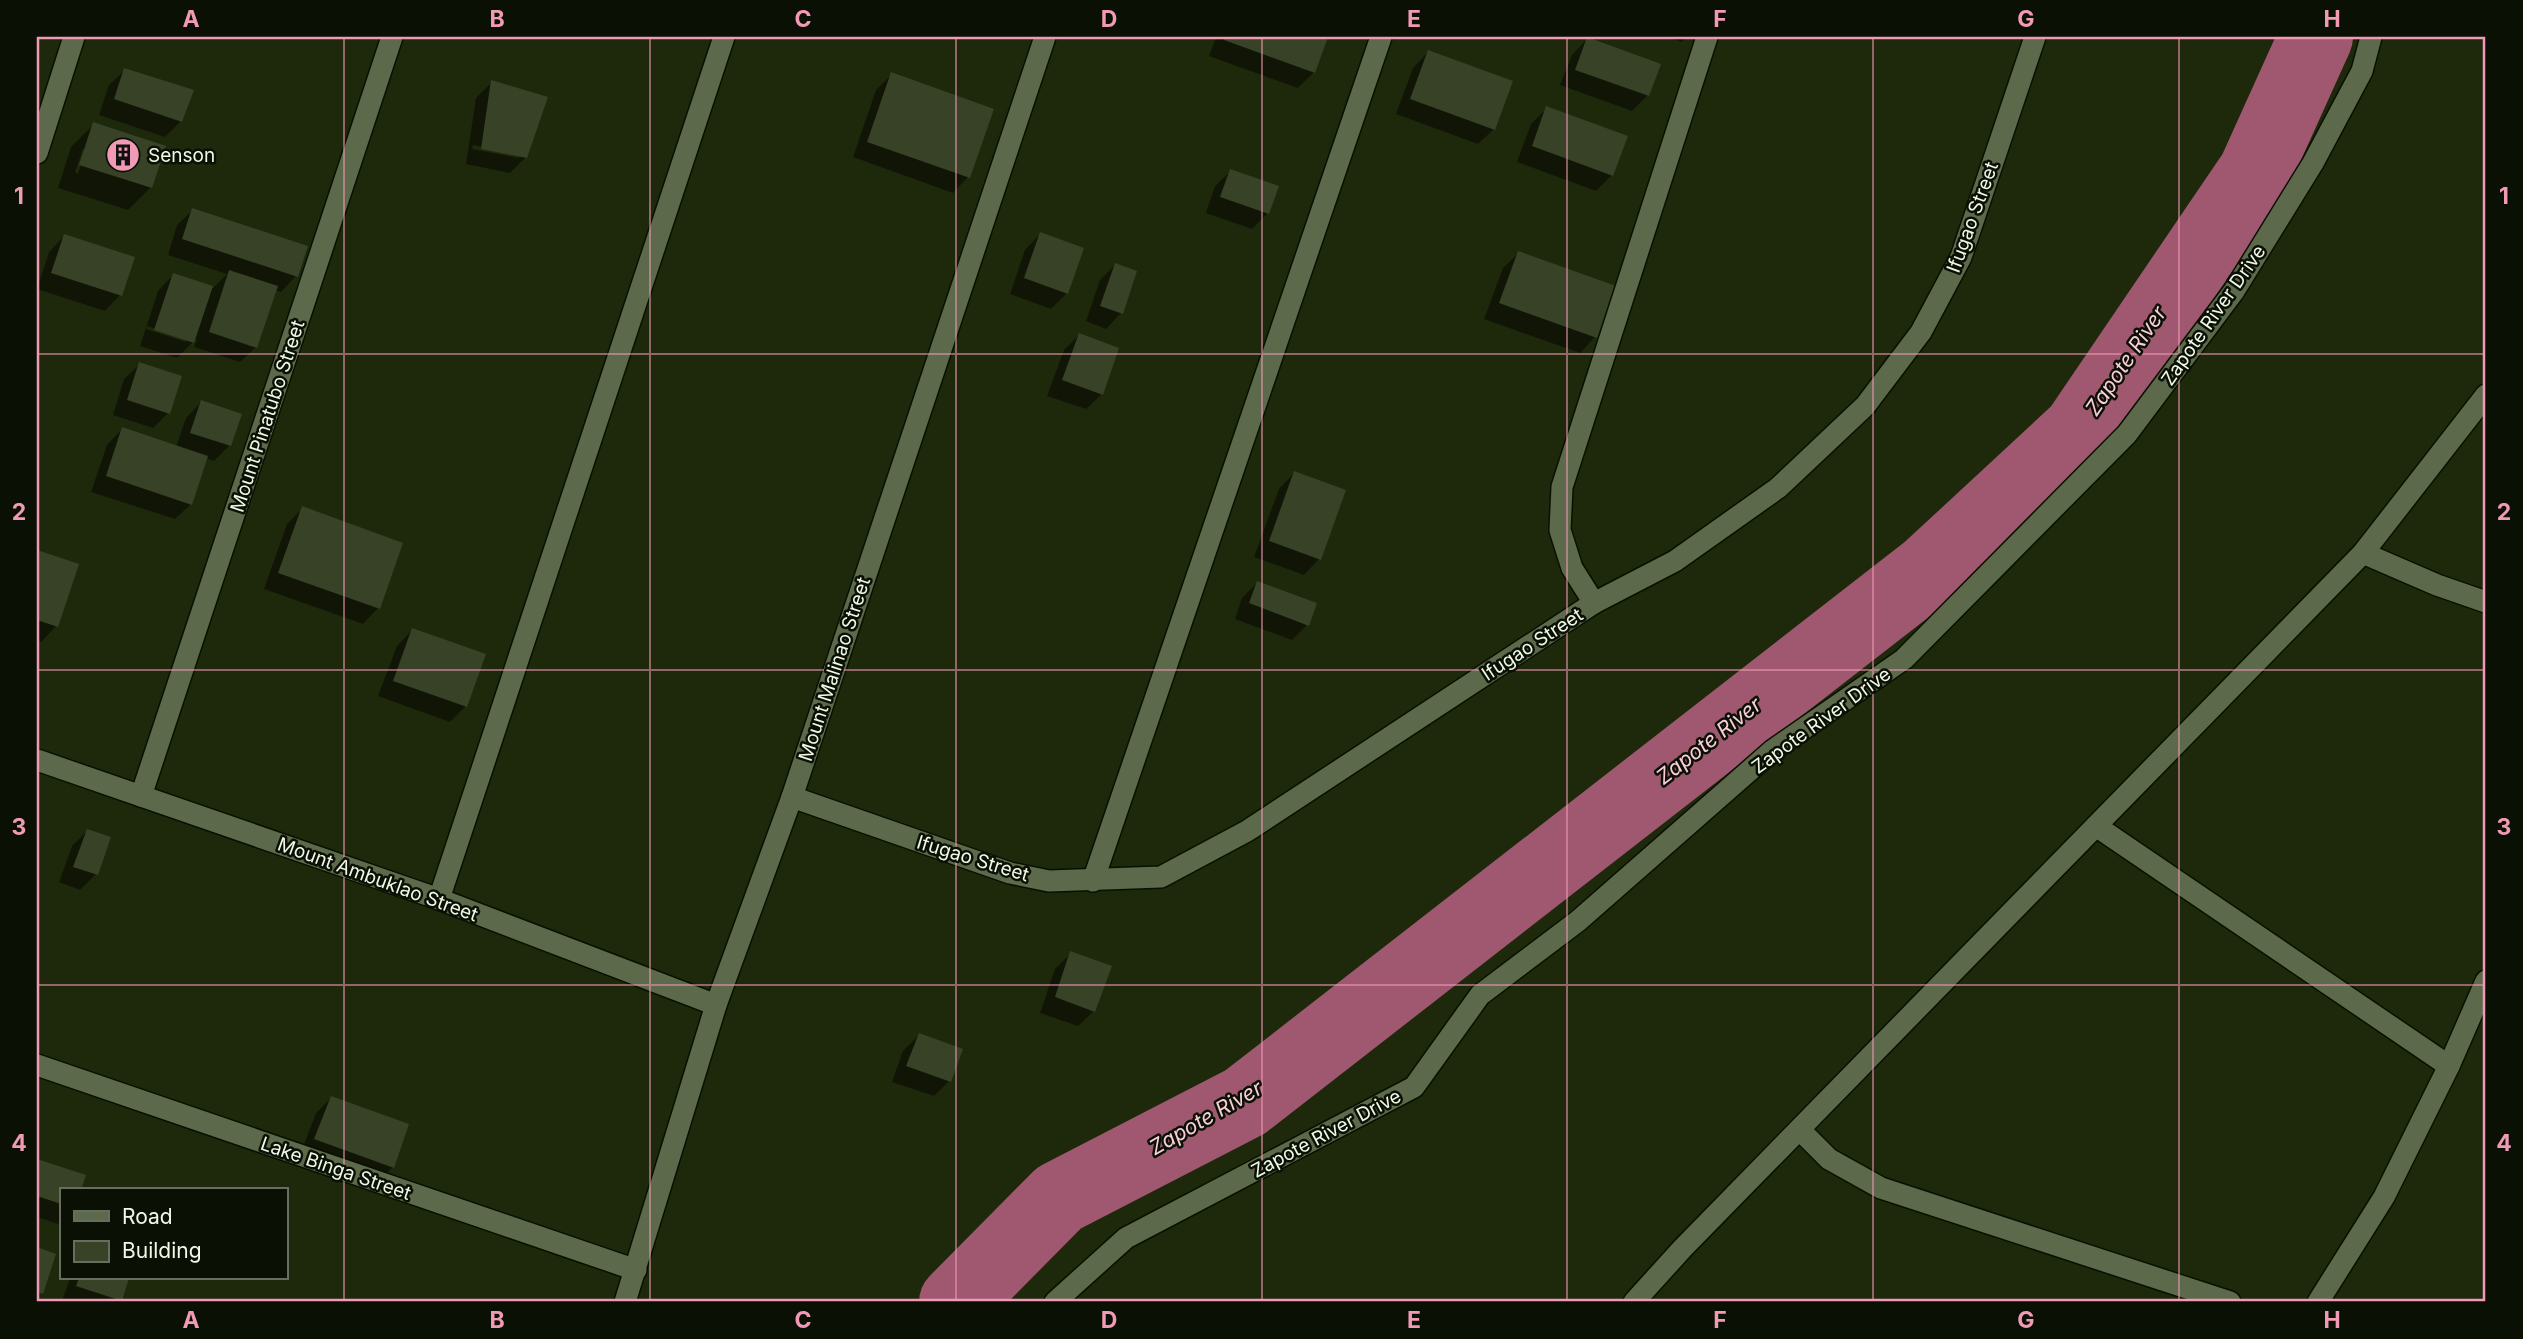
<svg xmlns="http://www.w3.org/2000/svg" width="2523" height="1339" viewBox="0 0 2523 1339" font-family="Inter,sans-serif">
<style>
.shadow{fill:#0007;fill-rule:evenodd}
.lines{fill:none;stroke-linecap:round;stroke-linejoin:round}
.river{stroke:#a05870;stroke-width:74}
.building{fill:#374226}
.minor-casing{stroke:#081100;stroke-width:24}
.tertiary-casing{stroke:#081100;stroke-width:24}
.minor{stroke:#5c694a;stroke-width:21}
.tertiary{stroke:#5c694a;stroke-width:21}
.grid{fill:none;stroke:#f09ab5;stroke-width:2;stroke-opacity:0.55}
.labels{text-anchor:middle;stroke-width:5;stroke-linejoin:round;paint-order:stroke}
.poi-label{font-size:19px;fill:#f0f8e7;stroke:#0b1005;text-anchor:start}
.street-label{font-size:19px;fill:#f0f8e7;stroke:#0b1005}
.water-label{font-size:21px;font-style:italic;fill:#f9ceda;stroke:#0b1005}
.neatline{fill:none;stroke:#f09ab5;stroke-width:2.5}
.grid-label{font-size:23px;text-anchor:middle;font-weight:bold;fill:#f09ab5}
</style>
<rect width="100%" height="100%" fill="#1e290c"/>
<g class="shadow">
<polygon points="1216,37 1326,37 1314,72 1298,88 1209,56"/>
<polygon points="1667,37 1687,37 1682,42"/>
<polygon points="1587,39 1648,95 1632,111 1560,85 1572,55"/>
<polygon points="1428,52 1494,129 1478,144 1396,114 1413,68"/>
<polygon points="125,70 181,121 165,137 99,115 109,85"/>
<polygon points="892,74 968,177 953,193 853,157 876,90"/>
<path d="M 492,82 L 526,157 L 510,173 L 466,164 L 476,98 ZM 473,145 L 519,155 L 519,158 L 472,149 Z"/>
<polygon points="1547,108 1612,175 1596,191 1517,162 1531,124"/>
<path d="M 94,124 L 151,187 L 128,210 L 58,188 L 71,147 ZM 83,149 L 86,149 L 78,174 L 75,172 Z"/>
<polygon points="1231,171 1277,187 1267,214 1252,229 1206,213 1215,186"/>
<path d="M 193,210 L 306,248 L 296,276 L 281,292 L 275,290 L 256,347 L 240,362 L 194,347 L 197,338 L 177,358 L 140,346 L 158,291 L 173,275 L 213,288 L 227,274 L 168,255 L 177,225 ZM 147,326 L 186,339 L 186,342 L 146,329 Z"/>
<polygon points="1040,234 1067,293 1051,309 1010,294 1025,250"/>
<polygon points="64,236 120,295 105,311 37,289 49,252"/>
<polygon points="1519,253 1595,337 1580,353 1484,319 1503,268"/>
<polygon points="1115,265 1121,313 1106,329 1086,321 1100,280"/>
<polygon points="1079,335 1102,394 1086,409 1047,396 1064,350"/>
<polygon points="140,364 168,413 153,428 113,415 124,379"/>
<polygon points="201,402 230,445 214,461 206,458 191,504 175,519 91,492 107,445 122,429 176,447 186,418"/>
<polygon points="1294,473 1344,491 1319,559 1304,575 1254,557 1279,489"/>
<polygon points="302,509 378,608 363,624 264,589 287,524"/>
<polygon points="37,552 77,565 56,626 41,642 37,640"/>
<polygon points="1257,583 1307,625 1292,640 1235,619 1242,598"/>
<polygon points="412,630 466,706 450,722 378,696 397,646"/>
<polygon points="87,831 96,874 80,890 59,882 72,846"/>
<polygon points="1071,953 1094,1011 1078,1026 1040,1013 1055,969"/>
<polygon points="919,1035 949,1081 934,1096 892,1082 903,1051"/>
<polygon points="331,1098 393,1167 377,1183 300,1155 316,1113"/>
<polygon points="37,1161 84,1176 80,1190 61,1190 61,1221 58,1224 37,1217"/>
<polygon points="70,1278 127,1278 118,1302 65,1302 62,1301"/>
</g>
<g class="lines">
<polyline class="river" points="956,1302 1059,1198 1245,1102 1929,570 2079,431 2255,172 2316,37"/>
</g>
<g class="building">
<polygon points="1225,37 1328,37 1315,73 1224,40"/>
<polygon points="1587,37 1661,64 1649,96 1575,70"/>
<polygon points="1428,50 1513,81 1495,130 1410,99"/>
<polygon points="124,68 194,90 182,122 114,99"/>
<polygon points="891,72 994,109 970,178 867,142"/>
<polygon points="491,80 548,97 527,158 481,149"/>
<polygon points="1546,106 1628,136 1613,176 1532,146"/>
<polygon points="93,122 166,146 152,188 79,165"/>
<polygon points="1230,169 1279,186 1269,214 1220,197"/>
<polygon points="192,208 308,246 298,277 182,239"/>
<polygon points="1040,232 1084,248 1068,294 1024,278"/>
<polygon points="64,234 135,257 122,296 51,273"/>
<polygon points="1518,251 1616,286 1597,338 1499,303"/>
<polygon points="1115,263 1137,271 1123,314 1100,306"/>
<polygon points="229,270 278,286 257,348 209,332"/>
<polygon points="173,273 213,286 194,343 154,330"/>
<polygon points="1079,333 1119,348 1103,395 1062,380"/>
<polygon points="139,362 182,376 170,414 127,400"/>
<polygon points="201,400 242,414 231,446 190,433"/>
<polygon points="122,427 208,456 192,505 106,476"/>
<polygon points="1294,471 1346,490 1321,560 1269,541"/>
<polygon points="302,506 403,543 380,609 278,573"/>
<polygon points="37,550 79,564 58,627 37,620"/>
<polygon points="1257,581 1317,603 1309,626 1249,603"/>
<polygon points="412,628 486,654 467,707 393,681"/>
<polygon points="87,829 111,837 98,875 73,867"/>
<polygon points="1070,951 1112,966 1095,1012 1055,997"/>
<polygon points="919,1033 963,1049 951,1082 906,1066"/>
<polygon points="331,1096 409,1124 394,1168 314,1139"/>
<polygon points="37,1159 86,1175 81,1190 61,1190 61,1204 37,1196"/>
<polygon points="37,1247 56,1254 43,1294 37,1292"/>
<polygon points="79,1278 129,1278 122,1301 76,1286"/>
</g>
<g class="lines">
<g class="minor-casing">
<g id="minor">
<polyline points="37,153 74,37"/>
<polyline points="2363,553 2437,585 2486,602"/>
<polyline points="1594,603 1572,568 1560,530 1562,487 1707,37"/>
<polyline points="37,760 439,899 716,1005"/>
<polyline points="141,796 392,37"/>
<polyline points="792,797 1010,873 1049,881 1161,877 1247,831 1594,603 1675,561 1778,488 1865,406 1921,332 1961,257 2035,37"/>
<polyline points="2096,826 2449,1066"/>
<polyline points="1093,881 1381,37"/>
<polyline points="439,899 724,37"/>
<polyline points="37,1065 636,1270"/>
<polyline points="1800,1130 1829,1159 1881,1188 2230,1302"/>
<polyline points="625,1302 716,1005 792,797 1045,37"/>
<polyline points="1634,1302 1682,1249 2363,553 2486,395"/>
<polyline points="2318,1302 2384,1197 2449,1066 2486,981"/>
</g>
</g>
<g class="tertiary-casing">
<polyline id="tertiary" points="1055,1302 1126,1238 1414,1087 1480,995 1578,921 1773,750 1904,659 2127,434 2234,291 2313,163 2362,71 2371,37"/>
</g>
<use href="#minor" class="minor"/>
<use href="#tertiary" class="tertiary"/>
</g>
<path class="grid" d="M 344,37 L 344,1302M 650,37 L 650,1302M 956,37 L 956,1302M 1262,37 L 1262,1302M 1567,37 L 1567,1302M 1873,37 L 1873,1302M 2179,37 L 2179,1302M 37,354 L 2486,354M 37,670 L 2486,670M 37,985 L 2486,985"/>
<defs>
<g id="building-disc" transform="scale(1.75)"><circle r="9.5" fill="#f09ab5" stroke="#0b1005"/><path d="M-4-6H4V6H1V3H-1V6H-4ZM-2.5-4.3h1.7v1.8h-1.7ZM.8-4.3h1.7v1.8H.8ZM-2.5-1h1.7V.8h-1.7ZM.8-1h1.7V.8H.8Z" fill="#111"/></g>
</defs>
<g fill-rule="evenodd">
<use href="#building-disc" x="123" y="155"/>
</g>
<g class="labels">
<g class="poi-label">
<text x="148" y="162">Senson</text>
</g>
<g class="street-label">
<text transform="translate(1972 217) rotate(-70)" y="7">Ifugao Street</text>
<text transform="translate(2213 315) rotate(-55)" y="7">Zapote River Drive</text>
<text transform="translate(267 416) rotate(-72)" y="7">Mount Pinatubo Street</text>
<text transform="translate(1532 644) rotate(-33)" y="7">Ifugao Street</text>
<text transform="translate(834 669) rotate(-72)" y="7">Mount Malinao Street</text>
<text transform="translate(1821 720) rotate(-36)" y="7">Zapote River Drive</text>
<text transform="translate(973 858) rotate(17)" y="7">Ifugao Street</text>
<text transform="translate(378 879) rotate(20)" y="7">Mount Ambuklao Street</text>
<text transform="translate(1326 1133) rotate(-28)" y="7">Zapote River Drive</text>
<text transform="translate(336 1168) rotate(19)" y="7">Lake Binga Street</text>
</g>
<g class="water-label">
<text transform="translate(2126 361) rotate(-56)" y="7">Zapote River</text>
<text transform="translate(1709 741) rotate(-38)" y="7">Zapote River</text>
<text transform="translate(1206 1118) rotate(-30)" y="7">Zapote River</text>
</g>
</g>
<rect width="2523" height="1339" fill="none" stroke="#0b1005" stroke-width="77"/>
<rect x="60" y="1188" width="228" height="91" fill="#0b1005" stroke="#676d5f" stroke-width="2"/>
<rect x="74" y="1211" width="35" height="10" fill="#5c694a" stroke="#676d5f" stroke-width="2"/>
<text x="122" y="1224" font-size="21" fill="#f0f8e7">Road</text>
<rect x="74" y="1241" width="35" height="21" fill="#374226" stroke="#676d5f" stroke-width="2"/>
<text x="122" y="1258" font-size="21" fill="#f0f8e7">Building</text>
<rect x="38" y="38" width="2446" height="1262" class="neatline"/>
<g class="grid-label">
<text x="191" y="27">A</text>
<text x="497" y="27">B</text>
<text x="803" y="27">C</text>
<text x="1109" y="27">D</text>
<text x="1414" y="27">E</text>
<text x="1720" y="27">F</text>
<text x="2026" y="27">G</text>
<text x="2332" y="27">H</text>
<text x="19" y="204">1</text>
<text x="2504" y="204">1</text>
<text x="19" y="520">2</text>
<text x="2504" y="520">2</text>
<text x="19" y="835">3</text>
<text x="2504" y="835">3</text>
<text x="19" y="1151">4</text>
<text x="2504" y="1151">4</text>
<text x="191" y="1328">A</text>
<text x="497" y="1328">B</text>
<text x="803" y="1328">C</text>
<text x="1109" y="1328">D</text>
<text x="1414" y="1328">E</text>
<text x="1720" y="1328">F</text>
<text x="2026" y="1328">G</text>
<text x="2332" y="1328">H</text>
</g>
</svg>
